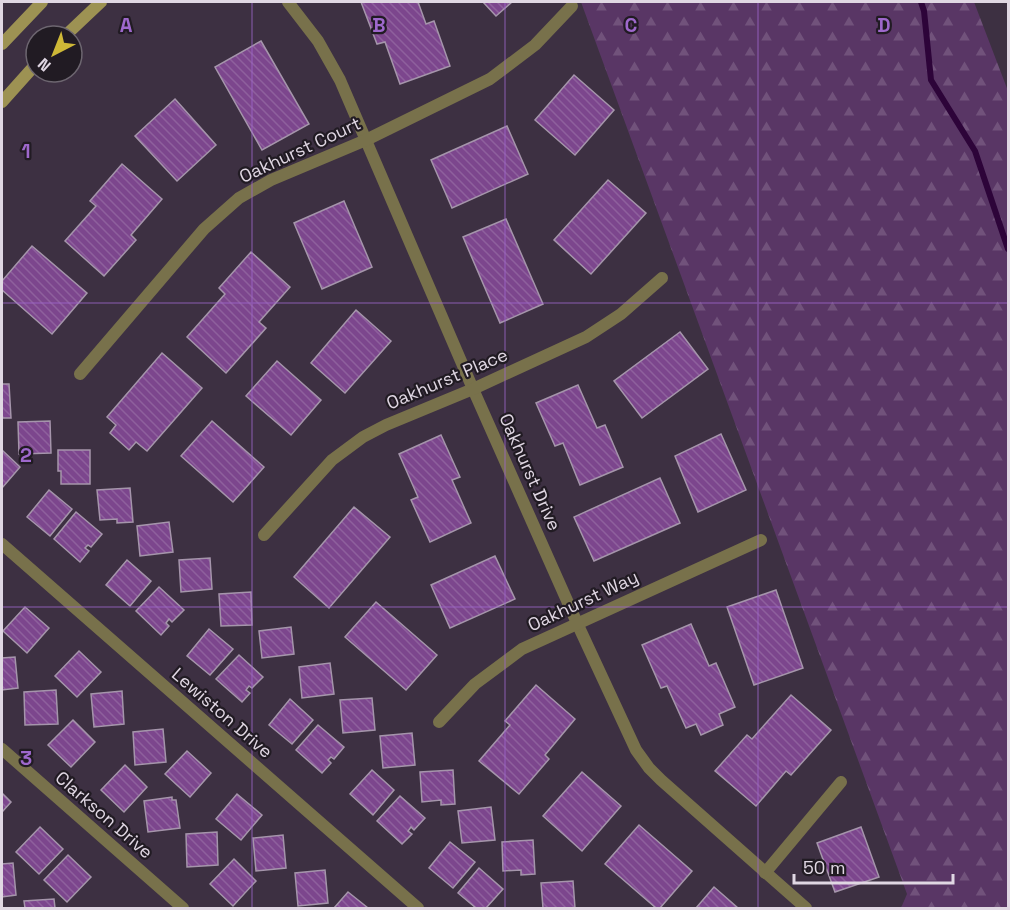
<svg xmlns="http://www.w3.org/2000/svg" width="1010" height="910" viewBox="0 0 1010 910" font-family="'Space Grotesk',sans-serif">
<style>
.forest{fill:url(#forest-firs)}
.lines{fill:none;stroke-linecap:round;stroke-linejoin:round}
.stream{stroke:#2d0439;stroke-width:6}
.building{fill:url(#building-back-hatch);stroke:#a595ab;stroke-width:1.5}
.street{stroke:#78714b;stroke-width:12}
.secondary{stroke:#9d9253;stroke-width:12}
.grid{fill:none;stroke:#9e68cc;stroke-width:1.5;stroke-opacity:0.55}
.labels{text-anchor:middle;stroke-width:4.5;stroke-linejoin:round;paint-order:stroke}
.street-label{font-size:18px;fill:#e0d7e3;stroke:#211b23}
.grid-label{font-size:20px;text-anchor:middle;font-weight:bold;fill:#9e68cc;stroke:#211b23;stroke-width:4.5;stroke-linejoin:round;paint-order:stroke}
</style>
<defs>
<pattern id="forest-firs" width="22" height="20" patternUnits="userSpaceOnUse" patternTransform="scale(1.5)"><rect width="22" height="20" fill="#593665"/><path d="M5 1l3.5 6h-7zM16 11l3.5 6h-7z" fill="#71527b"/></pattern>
<pattern id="building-back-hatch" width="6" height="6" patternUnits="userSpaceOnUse" patternTransform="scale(1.5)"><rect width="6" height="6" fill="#7c468d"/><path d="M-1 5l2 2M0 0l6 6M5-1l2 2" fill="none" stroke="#8e609d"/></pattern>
</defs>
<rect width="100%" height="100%" fill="#3d3042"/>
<polygon class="forest" points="581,2 974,2 1008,91 1008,908 901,908 907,894"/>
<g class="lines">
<polyline class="stream" points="921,2 924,11 931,80 975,151 1008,249"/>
</g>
<g class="building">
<polygon points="361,2 418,2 426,24 434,21 450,66 400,84 385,42 377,44"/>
<polygon points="483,2 512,2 496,16"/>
<polygon points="261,41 309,124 262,150 215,67"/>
<polygon points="574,75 614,110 575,155 535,120"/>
<polygon points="175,99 216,145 177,181 135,136"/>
<polygon points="507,126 528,174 452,208 431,160"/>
<polygon points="122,164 162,199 131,235 136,240 104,276 65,241 96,206 90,201"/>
<polygon points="608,180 646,213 591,274 554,240"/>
<polygon points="344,201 372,267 322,289 294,223"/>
<polygon points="506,219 543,304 500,323 463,237"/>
<polygon points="32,246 87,293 52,334 2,290 2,281"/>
<polygon points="251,252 290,287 259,322 266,328 226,373 187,337 225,294 219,288"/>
<polygon points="356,310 391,341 345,393 311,363"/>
<polygon points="680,332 708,369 642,418 614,381"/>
<polygon points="162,353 202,388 147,451 136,442 129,450 110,433 116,425 107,417"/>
<polygon points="277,361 321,400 291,435 246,396"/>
<polygon points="2,384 9,384 11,418 2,418"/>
<polygon points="578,385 597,428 605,425 623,467 580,485 563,443 555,446 536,403"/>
<polygon points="50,421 51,453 19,454 18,422"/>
<polygon points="212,421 264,467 233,502 181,456"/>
<polygon points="721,434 746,490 698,512 675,456"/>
<polygon points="441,435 460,477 452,480 471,523 430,542 411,500 418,497 399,454"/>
<polygon points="2,450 20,467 2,488"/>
<polygon points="58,450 90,450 90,484 61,484 61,471 58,471"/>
<polygon points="660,478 680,523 594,561 574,517"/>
<polygon points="130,488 133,522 117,523 117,519 100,520 97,490"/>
<polygon points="49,490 72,509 50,536 27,517"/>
<polygon points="354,507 390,537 329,608 294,577"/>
<polygon points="76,512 102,534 91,547 88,545 85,548 89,551 80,562 54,539"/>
<polygon points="169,522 173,552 140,556 137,526"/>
<polygon points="495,556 515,599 450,628 431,585"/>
<polygon points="210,558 212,589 181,592 179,560"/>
<polygon points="127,560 151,581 130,606 106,585"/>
<polygon points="159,587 184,610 172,622 169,619 166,623 169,626 161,635 136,611"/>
<polygon points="776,590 803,668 754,685 727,607"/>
<polygon points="251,592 252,625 221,626 219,594"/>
<polygon points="376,602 437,655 406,690 345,637"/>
<polygon points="25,607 49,628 27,653 3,631"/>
<polygon points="691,624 709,666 716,663 735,707 719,714 723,725 701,735 696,724 686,728 667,686 661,688 642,645"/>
<polygon points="291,627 294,654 262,658 259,631"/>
<polygon points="209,629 233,649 210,675 187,656"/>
<polygon points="79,651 101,672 77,697 55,676"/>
<polygon points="239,655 263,677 252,688 249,686 246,690 250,693 242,702 216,679"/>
<polygon points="15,657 18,688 2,690 2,658"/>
<polygon points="330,663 334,694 302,698 299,667"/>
<polygon points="536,685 575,719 545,755 549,759 519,794 479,761 510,725 505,721"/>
<polygon points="56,690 58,724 25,725 24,692"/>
<polygon points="122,691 124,724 94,727 91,694"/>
<polygon points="791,695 831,730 791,775 786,771 756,806 715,771 747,735 752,739"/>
<polygon points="372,698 375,730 343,733 340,700"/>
<polygon points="290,699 313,720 292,744 269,725"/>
<polygon points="73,720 95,742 71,767 48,745"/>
<polygon points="318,725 344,747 334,759 331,757 328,760 331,763 322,773 296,750"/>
<polygon points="163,729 166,762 135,765 133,732"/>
<polygon points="412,733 415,765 383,768 380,736"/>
<polygon points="187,751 211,773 190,797 165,774"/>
<polygon points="125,765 147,787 124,812 101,790"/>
<polygon points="372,770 394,790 373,815 350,794"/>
<polygon points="453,770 455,804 441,805 441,800 422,802 420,772"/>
<polygon points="582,772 621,806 582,851 543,816"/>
<polygon points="2,793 11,802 2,812"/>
<polygon points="237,794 262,815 241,840 216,819"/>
<polygon points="400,796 425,818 414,830 411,827 408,831 412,834 402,844 377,821"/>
<polygon points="172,797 172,800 176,800 180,828 148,832 144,801"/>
<polygon points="491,807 495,840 462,843 458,811"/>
<polygon points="639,825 692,871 660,908 656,908 605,864"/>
<polygon points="40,827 63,849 39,874 16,852"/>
<polygon points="861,827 879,877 835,892 817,843"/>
<polygon points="217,832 218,865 187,867 186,834"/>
<polygon points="283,835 286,868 256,871 253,838"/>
<polygon points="533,840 535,874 521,875 521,870 503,871 502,842"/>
<polygon points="450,842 475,862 453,888 429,868"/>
<polygon points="68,855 91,877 67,902 44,880"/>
<polygon points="234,859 256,881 233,906 210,884"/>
<polygon points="13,863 16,895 2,897 2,864"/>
<polygon points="479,868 503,889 486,908 476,908 458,893"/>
<polygon points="325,870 328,903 298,906 295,873"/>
<polygon points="573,881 575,908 543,908 541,883"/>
<polygon points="714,887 738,908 696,908"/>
<polygon points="348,892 368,908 334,908"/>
<polygon points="54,899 55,908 25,908 24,901"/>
</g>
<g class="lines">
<g class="street">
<polyline points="288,2 318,41 340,80 473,389 577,623 636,750 649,768 661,780 806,908"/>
<polyline points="80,374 204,229 239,198 271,180 366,140 490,79 535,45 572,6"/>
<polyline points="264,535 332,460 363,437 386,425 473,389 586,337 621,314 662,278"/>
<polyline points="2,544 418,908"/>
<polyline points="439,722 475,684 522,649 761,540"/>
<polyline points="2,749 183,908"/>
<polyline points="765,873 841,782"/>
</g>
<g class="secondary">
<polyline points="65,36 101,2"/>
<polyline points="2,44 42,2"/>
<polyline points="2,102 36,64"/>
</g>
</g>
<path class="grid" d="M 252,2 L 252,908M 505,2 L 505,908M 758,2 L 758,908M 2,303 L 1008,303M 2,607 L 1008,607"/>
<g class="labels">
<g class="street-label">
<text transform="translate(300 150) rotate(-25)" y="6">Oakhurst Court</text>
<text transform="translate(447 379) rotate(-23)" y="6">Oakhurst Place</text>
<text transform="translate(530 472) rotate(66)" y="6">Oakhurst Drive</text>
<text transform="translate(583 601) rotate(-25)" y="6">Oakhurst Way</text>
<text transform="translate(222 713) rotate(41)" y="6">Lewiston Drive</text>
<text transform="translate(104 815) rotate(41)" y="6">Clarkson Drive</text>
</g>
</g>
<g class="grid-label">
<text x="126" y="32">A</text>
<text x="379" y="32">B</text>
<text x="631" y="32">C</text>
<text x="884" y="32">D</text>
<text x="26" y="158">1</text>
<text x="26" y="462">2</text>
<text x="26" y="765">3</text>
</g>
<rect width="1010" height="910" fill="none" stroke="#e0d7e3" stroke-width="6"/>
<g transform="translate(54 54) rotate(222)"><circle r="28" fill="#211b23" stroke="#6d6670" stroke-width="1.5"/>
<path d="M0-4.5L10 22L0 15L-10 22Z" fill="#ceb837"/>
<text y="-9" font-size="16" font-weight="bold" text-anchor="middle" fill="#e0d7e3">N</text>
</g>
<path d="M794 874v9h159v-9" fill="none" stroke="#e0d7e3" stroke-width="3"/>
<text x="803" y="874" font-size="18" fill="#e0d7e3" stroke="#211b23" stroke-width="4.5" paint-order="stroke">50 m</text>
</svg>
